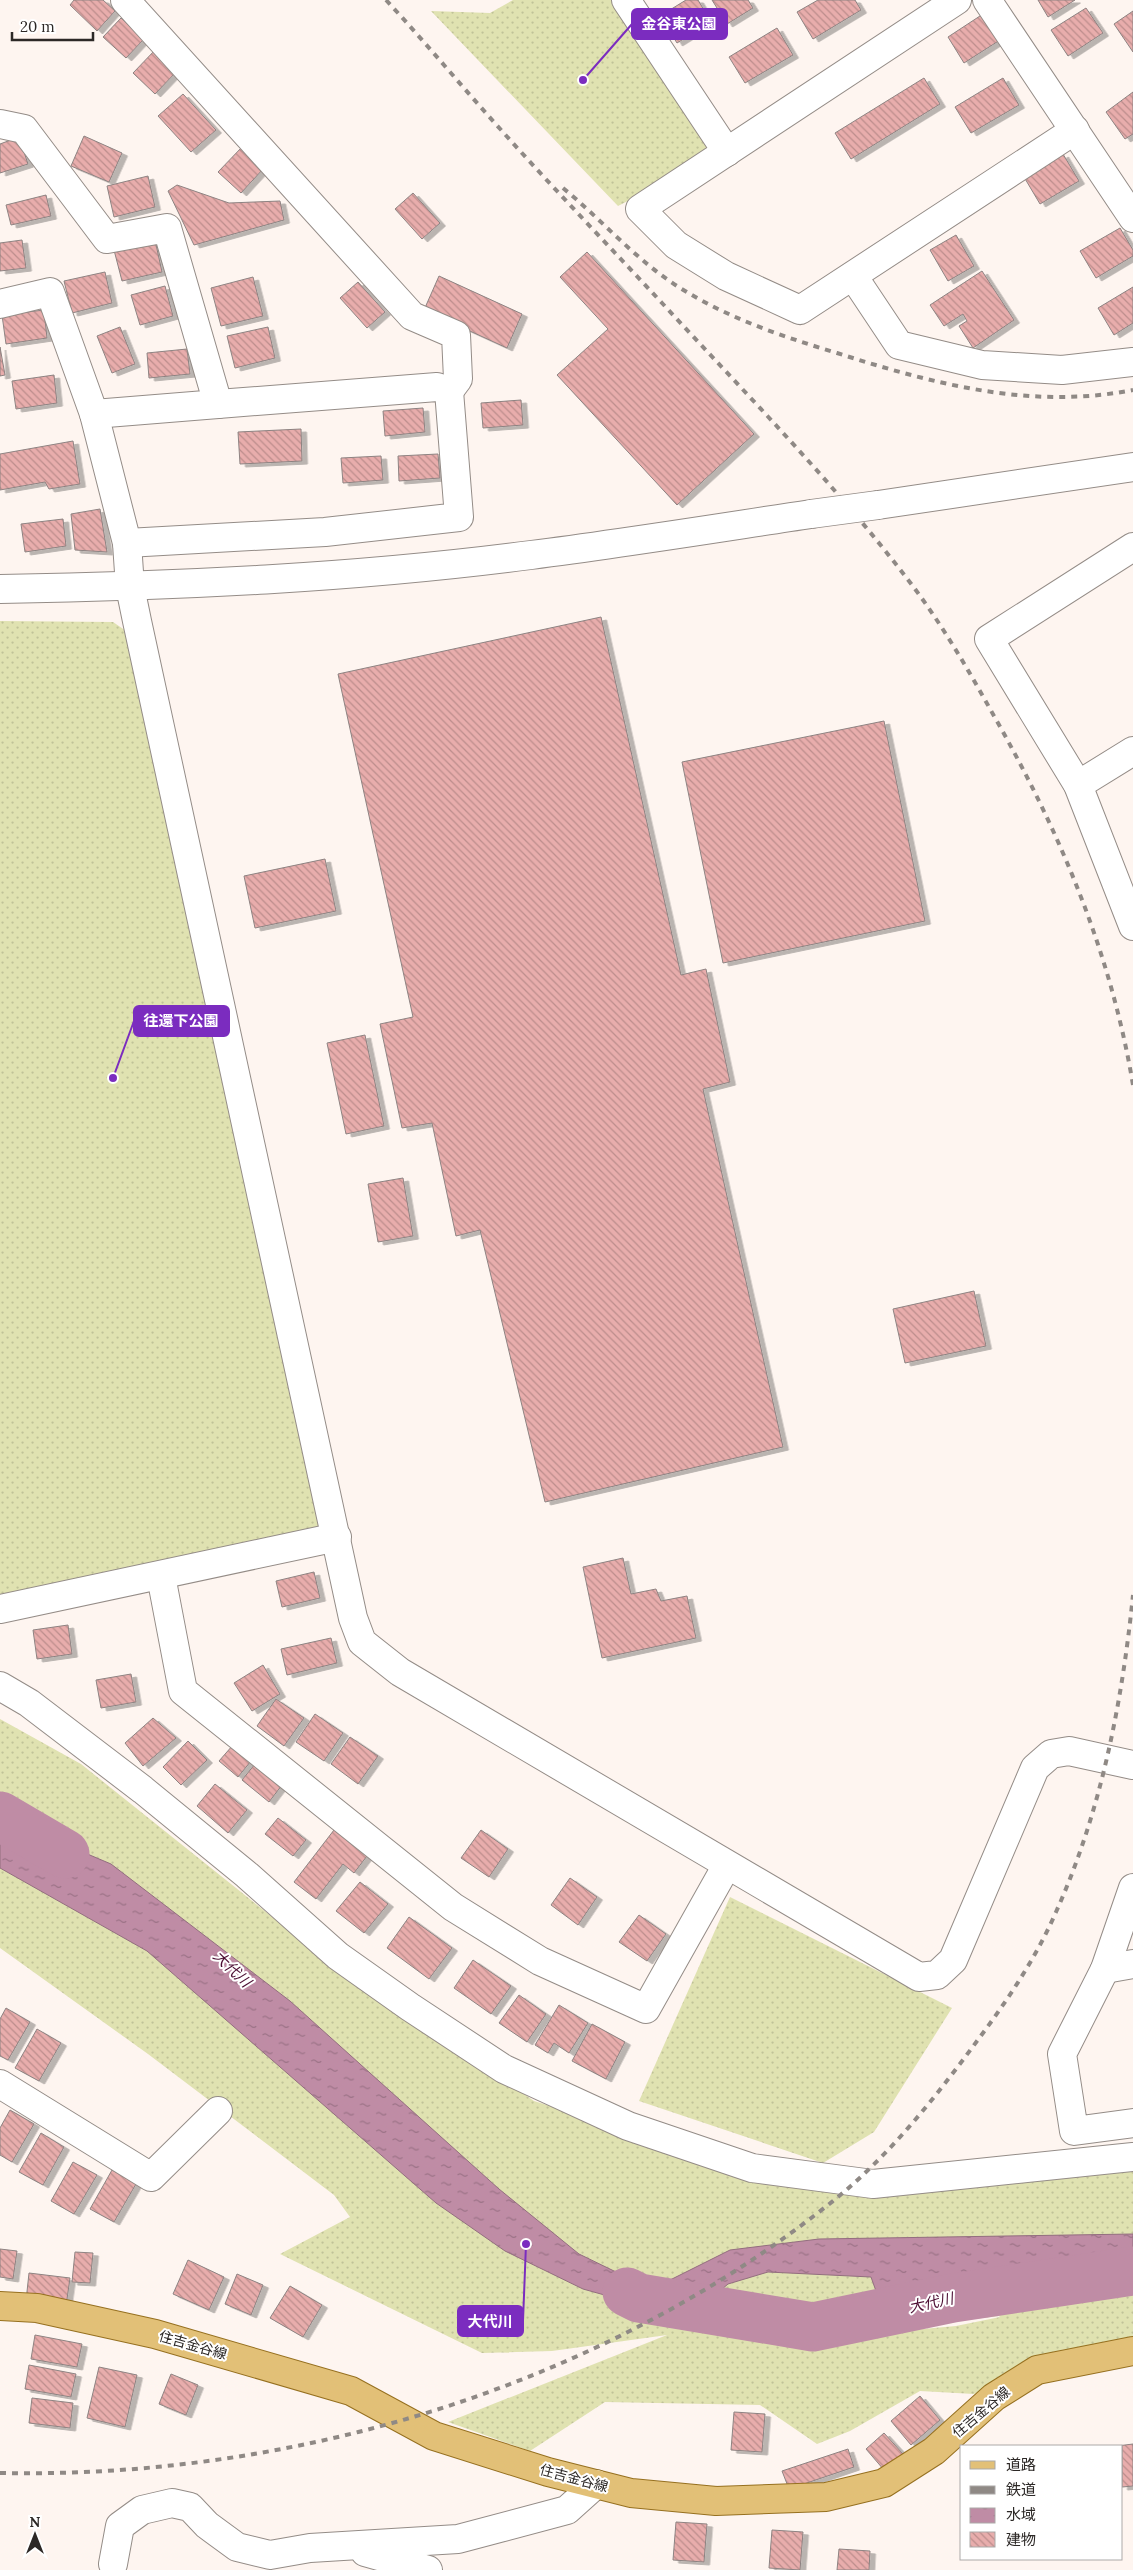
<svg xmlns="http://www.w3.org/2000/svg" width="1133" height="2570" viewBox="0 0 1133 2570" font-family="Lora,'Noto Sans JP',serif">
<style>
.grass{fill:url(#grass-dots);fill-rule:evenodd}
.water{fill:url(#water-ripples);stroke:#936e7f}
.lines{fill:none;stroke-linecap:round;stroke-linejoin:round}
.river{stroke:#bf8ca5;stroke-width:49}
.building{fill:url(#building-back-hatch);stroke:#8d8382;filter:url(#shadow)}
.minor-casing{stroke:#948c87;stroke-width:30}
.major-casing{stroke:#967020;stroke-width:30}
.minor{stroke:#fff;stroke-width:28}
.major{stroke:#e2c077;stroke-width:28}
.rail{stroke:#8f8985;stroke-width:4;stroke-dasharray:6 6;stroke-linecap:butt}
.minor-bridge-casing{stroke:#948c87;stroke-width:30;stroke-linecap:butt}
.minor-bridge{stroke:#fff;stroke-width:28}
.labels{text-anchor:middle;stroke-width:4;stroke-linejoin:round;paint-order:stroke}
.street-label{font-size:14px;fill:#2c2826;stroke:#fff}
.water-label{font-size:15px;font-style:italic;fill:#4c0e33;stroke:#fff}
.leader{fill:none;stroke:#7b2cbf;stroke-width:2}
.callout-dot{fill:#7b2cbf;stroke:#fff;stroke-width:2}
.callout{fill:#7b2cbf;stroke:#7b2cbf;stroke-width:2}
.callout-label{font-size:15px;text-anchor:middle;font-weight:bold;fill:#fff}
</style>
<defs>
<pattern id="grass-dots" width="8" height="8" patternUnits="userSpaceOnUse" patternTransform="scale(1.25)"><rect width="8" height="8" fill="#e0e2b1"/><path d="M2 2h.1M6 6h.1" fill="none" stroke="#c0c298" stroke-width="1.8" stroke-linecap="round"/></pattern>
<pattern id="water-ripples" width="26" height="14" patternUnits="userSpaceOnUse" patternTransform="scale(1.25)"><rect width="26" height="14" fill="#bf8ca5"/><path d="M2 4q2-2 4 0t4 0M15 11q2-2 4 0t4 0" fill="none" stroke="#9b7286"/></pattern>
<pattern id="building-back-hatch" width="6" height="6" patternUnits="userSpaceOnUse" patternTransform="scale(1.25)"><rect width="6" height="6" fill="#e8adac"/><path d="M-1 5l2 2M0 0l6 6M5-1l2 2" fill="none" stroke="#bc8d8c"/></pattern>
<filter id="shadow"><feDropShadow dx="5.5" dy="3" stdDeviation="0" flood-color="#0004"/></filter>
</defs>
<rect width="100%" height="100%" fill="#fef5f0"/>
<g class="grass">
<polygon points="513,0 617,0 715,146 710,159 618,206 431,11 490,13"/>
<polygon points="0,621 113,622 129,633 322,1523 311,1536 0,1597"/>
<path d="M 0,1719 L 81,1764 L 276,1920 L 534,2101 L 805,2186 L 1133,2168 L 1133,2341 L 1061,2350 L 974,2394 L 920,2391 L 850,2431 L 817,2444 L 760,2405 L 605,2402 L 530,2451 L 448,2422 L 667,2335 L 552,2351 L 482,2353 L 280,2254 L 350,2217 L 334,2195 L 148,2054 L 0,1948 ZM 1000,2317 L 956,2326 L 789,2341 L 999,2316 Z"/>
<polygon points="730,1897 952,2008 874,2132 823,2163 639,2101"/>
</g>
<polygon class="water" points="0,1817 111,1864 290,2001 499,2189 579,2254 614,2271 658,2286 730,2250 819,2239 1133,2234 1133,2289 1057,2296 1016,2278 876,2291 871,2277 768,2272 728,2284 714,2296 676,2315 583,2289 505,2251 436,2203 147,1951 0,1868"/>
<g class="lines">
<g class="river">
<polyline points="0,1816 65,1854"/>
<polyline points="627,2292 639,2298 813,2327 953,2298 1133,2271"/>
</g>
</g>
<g class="building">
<polygon points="74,0 103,0 115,11 97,31 70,5"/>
<polygon points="686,0 698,0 711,22 677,43 660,16"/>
<polygon points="712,0 748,0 753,8 727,24"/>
<polygon points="818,0 855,0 861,10 813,39 797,12"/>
<polygon points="1038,0 1075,0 1048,17"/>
<polygon points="1086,8 1103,33 1068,56 1051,30"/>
<polygon points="1133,11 1133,52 1114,24"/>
<polygon points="983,14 1000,40 964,63 948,37"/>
<polygon points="121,18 144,39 126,58 103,37"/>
<polygon points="777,28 793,55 745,83 729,57"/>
<polygon points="156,49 178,70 155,94 133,73"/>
<polygon points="924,78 940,104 851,159 835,133"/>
<polygon points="1003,78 1019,105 971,133 955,107"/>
<polygon points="1133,92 1133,134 1125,139 1106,112"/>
<polygon points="183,94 216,130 191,152 158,116"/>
<polygon points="84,136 122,153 109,182 71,166"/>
<polygon points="19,137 28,164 0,173 0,144"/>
<polygon points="242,147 264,168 241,193 218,172"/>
<polygon points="1063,154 1079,181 1040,204 1024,177"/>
<polygon points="148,176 155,207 114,217 107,186"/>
<polygon points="177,185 229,203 280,201 284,220 194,245 168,191"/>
<polygon points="413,193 440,223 422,239 395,209"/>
<polygon points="46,195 51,216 11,225 6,205"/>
<polygon points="1120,228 1133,250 1133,256 1096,278 1080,251"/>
<polygon points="956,235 974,266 948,281 930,250"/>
<polygon points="22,240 26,268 0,271 0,243"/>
<polygon points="155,240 162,272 122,281 114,250"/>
<polygon points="587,252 754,434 677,505 557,375 608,329 560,277"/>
<polygon points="982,271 1014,320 973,348 959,326 967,321 963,314 944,326 930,305"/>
<polygon points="105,272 112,303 72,313 64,281"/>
<polygon points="439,276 522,314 507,348 424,310"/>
<polygon points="253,277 263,316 221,326 211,288"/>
<polygon points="358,282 385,312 367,328 340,298"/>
<polygon points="165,286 173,316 140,325 131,295"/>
<polygon points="1133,287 1133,323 1114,335 1098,308"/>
<polygon points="44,310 47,338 6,344 2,315"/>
<polygon points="120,327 135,364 112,373 97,336"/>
<polygon points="268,327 275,358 235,368 227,336"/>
<polygon points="0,347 5,375 0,376"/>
<polygon points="187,349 190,374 149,378 147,353"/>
<polygon points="54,375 57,403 16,409 12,381"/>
<polygon points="521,400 523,425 483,428 481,403"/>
<polygon points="423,408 425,432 385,436 383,411"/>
<polygon points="301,429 302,461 240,464 238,432"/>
<polygon points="73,441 80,484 49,489 45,482 0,490 0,454"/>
<polygon points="438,454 440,478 399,481 398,456"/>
<polygon points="381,456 383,480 343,483 341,458"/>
<polygon points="100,509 107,552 75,550 71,514"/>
<polygon points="63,519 66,546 25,552 21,524"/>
<polygon points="601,617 681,975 706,969 730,1082 703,1089 783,1447 545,1502 480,1230 456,1236 432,1123 402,1128 380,1024 413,1017 338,674"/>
<polygon points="884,721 925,921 723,963 682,762"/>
<polygon points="325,859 336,911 255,928 244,876"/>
<polygon points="365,1035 384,1126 346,1134 327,1043"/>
<polygon points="403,1178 413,1236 378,1242 368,1184"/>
<polygon points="974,1291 986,1346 905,1363 893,1309"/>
<polygon points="623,1558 631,1594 656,1589 661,1601 687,1596 696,1638 602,1658 583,1567"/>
<polygon points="314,1572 320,1598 282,1607 276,1581"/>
<polygon points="68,1625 72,1654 37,1659 33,1630"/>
<polygon points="331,1638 337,1663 287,1675 281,1649"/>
<polygon points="263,1665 280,1694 252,1711 234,1683"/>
<polygon points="131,1674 136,1702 101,1708 96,1680"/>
<polygon points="276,1699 304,1718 284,1746 257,1726"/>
<polygon points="315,1714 343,1733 324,1761 296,1742"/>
<polygon points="153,1718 176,1738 143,1766 125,1743"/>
<polygon points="350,1737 378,1756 358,1784 331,1764"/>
<polygon points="188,1741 207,1760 181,1785 163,1767"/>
<polygon points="233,1745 251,1761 238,1777 219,1761"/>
<polygon points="255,1764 282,1785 269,1802 242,1780"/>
<polygon points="215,1784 247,1810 228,1833 197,1806"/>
<polygon points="278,1818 306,1840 293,1856 265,1834"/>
<polygon points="334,1830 367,1856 354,1873 343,1864 316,1899 294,1882"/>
<polygon points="481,1830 508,1849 489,1877 461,1858"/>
<polygon points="570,1878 597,1897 578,1925 551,1905"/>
<polygon points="360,1882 388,1904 364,1933 336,1911"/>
<polygon points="639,1915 666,1934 647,1961 619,1942"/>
<polygon points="409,1917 452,1948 429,1979 387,1948"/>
<polygon points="473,1960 511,1986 491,2014 454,1988"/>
<polygon points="519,1995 546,2014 527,2042 499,2023"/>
<polygon points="559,2005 588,2023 569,2053 554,2043 548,2053 535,2045"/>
<polygon points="6,2008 30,2022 8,2060 0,2056 0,2019"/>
<polygon points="592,2024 625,2042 606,2079 572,2061"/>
<polygon points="37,2029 61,2043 39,2081 15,2068"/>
<polygon points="10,2110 34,2124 12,2162 0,2155 0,2128"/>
<polygon points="41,2133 64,2147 43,2185 19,2172"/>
<polygon points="73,2162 97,2175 74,2214 51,2201"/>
<polygon points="112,2170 136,2184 114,2222 90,2209"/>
<polygon points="0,2249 17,2251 13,2279 0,2277"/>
<polygon points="75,2252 93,2253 90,2283 72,2282"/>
<polygon points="188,2260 224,2277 209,2310 173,2294"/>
<polygon points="29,2273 70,2278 66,2306 26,2301"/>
<polygon points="237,2274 263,2285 251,2315 225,2304"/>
<polygon points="290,2286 322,2305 303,2337 270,2318"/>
<polygon points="35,2335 82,2344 77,2367 31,2359"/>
<polygon points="29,2365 76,2374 71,2397 25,2389"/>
<polygon points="99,2367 137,2375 125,2427 87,2418"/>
<polygon points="171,2374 198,2385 186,2415 159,2404"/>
<polygon points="920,2396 940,2420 911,2445 891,2421"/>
<polygon points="32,2398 73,2403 70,2428 29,2423"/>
<polygon points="734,2412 765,2414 762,2452 731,2450"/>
<polygon points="884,2433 903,2454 884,2470 866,2449"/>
<polygon points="1133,2444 1133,2486 1122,2487 1122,2446 1117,2446"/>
<polygon points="848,2449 854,2467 789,2489 782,2471"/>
<polygon points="676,2522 707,2524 704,2562 673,2560"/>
<polygon points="772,2530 803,2532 800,2570 769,2568"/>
<polygon points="839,2549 870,2551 869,2570 837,2570"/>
</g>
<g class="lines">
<g class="minor-casing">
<g id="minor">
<polyline points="125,0 412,316 456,335 458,379 449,391"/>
<polyline points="626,0 727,152"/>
<polyline points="957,0 640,209 676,245 726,276 800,310 1075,130"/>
<polyline points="987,0 1133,218"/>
<polyline points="0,124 24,129 107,239 167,228 218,404 94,414"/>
<polyline points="853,276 899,345 982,365 1062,370 1133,362"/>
<polyline points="0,304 50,292 94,414 127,543 130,587 137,621 353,1618 362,1642 400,1672 919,1977 937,1975 953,1960 1035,1768 1051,1754 1069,1751 1133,1765"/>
<polyline points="878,505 1133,467"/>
<polyline points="127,543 325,532 459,517 449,391 437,387 218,404"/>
<polyline points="1133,547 989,639 1078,785 1133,926"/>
<path d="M 0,589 C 177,586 355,578 531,555 C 625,543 718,528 811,514"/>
<polyline points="1078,785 1133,751"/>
<polyline points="161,1576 183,1691 453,1907 540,1961 646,2009 727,1865"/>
<polyline points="0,1609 337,1537"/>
<polyline points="0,1686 29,1703 143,1790 247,1875 338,1956 410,2007 504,2069 628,2126 752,2168 873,2184 1133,2157"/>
<polyline points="1133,1888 1105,1969 1062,2054 1074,2131 1133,2123"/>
<polyline points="1105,1969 1133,1964"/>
<polyline points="0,2084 151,2177 218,2111"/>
<polyline points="365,2552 428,2570"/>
<polyline points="113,2564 120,2526 142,2510 172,2503 190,2507 207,2525 237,2547 270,2555 310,2548 458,2539 567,2510 596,2484"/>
</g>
</g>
<g class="major-casing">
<polyline id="major" points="0,2306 37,2308 155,2334 351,2391 434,2436 548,2472 631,2493 716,2501 826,2497 884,2483 934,2451 994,2397 1037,2370 1133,2351"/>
</g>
<use href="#minor" class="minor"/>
<use href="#major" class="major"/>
<g class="rail">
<path d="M 386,0 C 426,43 463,88 502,131 C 554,189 609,246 662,303 C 747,395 836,485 912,585 C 943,626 969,671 994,716 C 1060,832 1111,953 1133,1085"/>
<path d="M 563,188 C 602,220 635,259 677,286 C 727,318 781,336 837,353 C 934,384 1031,410 1133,390"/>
<path d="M 0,2473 C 295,2479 601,2386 833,2201 C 889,2156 935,2098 977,2041 C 1007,2001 1036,1958 1056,1912 C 1101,1812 1122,1703 1133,1595"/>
</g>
<g class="minor-bridge-casing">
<polyline id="minor-bridge" points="811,514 878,505"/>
</g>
<use href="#minor-bridge" class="minor-bridge"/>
</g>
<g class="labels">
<g class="street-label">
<text transform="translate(193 2345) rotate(16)" y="5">住吉金谷線</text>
<text transform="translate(981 2412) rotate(-40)" y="5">住吉金谷線</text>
<text transform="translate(574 2478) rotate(15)" y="5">住吉金谷線</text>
</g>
<g class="water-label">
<text transform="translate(232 1969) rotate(44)" y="5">大代川</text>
<text transform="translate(931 2303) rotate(-12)" y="5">大代川</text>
</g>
</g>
<path class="leader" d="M583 80L632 24M113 1078L134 1021M526 2244L523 2321"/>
<g class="callout-dot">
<circle cx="583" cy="80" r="5"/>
<circle cx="113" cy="1078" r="5"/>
<circle cx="526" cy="2244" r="5"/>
</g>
<g class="callout">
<rect x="632" y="9" width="95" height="30" rx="5"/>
<rect x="134" y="1006" width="95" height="30" rx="5"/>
<rect x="458" y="2306" width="65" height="30" rx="5"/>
</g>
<g class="callout-label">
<text x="679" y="29">金谷東公園</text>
<text x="181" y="1026">往還下公園</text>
<text x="490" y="2327">大代川</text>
</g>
<rect x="960" y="2445" width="162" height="115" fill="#ffffff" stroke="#aba9a8"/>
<rect x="970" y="2461" width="25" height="8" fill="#e2c077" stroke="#aba9a8"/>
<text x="1006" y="2470" font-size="15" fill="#2c2826">道路</text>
<rect x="970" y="2486" width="25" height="8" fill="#8f8985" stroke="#aba9a8"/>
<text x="1006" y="2495" font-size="15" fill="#2c2826">鉄道</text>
<rect x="970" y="2508" width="25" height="15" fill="url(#water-ripples)" stroke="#aba9a8"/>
<text x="1006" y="2520" font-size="15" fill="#2c2826">水域</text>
<rect x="970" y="2532" width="25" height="15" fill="url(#building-back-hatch)" stroke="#aba9a8"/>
<text x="1006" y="2545" font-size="15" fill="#2c2826">建物</text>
<g transform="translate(35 2535)" stroke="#ffffff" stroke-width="4" paint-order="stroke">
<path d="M0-4L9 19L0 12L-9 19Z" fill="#2c2826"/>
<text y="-8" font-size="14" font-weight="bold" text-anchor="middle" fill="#2c2826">N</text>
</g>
<path d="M12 32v8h81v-8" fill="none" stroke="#2c2826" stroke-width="2.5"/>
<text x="20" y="32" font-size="15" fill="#2c2826" stroke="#ffffff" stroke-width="4" paint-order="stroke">20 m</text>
</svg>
